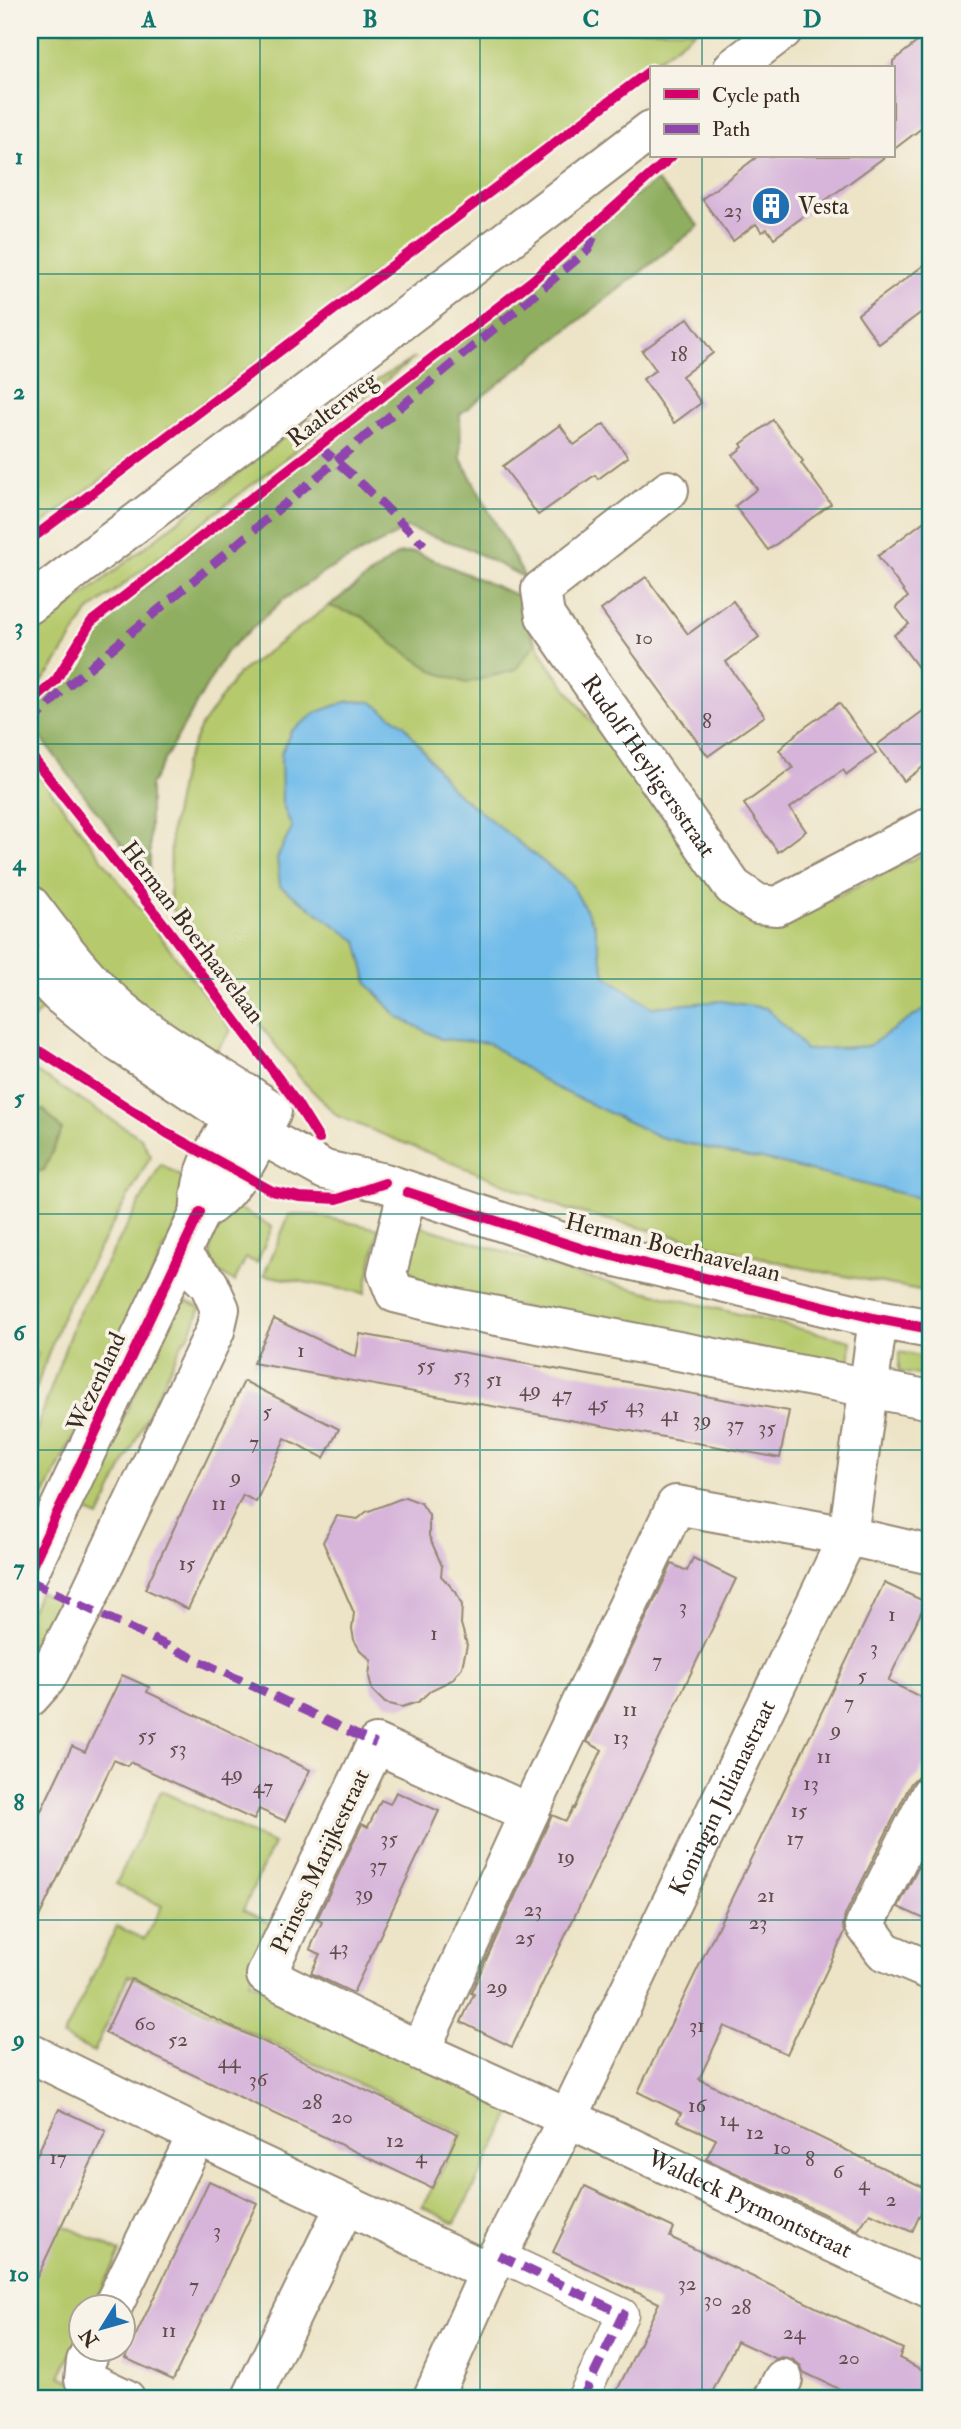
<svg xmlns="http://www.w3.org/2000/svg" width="961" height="2429" viewBox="0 0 961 2429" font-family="'IM FELL Double Pica',serif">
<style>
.green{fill:#b6ca6d;stroke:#787a46;stroke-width:2}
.forest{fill:#90ae60;stroke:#666c3f;stroke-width:2}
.water{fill:#71bcea;stroke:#567384;stroke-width:2}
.building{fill:#d7b5da}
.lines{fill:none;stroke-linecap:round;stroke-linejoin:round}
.pedestrian-casing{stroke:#948772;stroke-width:33}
.minor-casing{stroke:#948772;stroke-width:42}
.tertiary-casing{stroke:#948772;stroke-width:42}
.secondary-casing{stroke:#948772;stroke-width:42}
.pedestrian{stroke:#fff;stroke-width:30}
.minor{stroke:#fff;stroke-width:38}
.tertiary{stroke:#fff;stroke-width:38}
.secondary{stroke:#fff;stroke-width:38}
.quiet{stroke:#8e44ad;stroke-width:9;stroke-dasharray:18 9;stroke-linecap:butt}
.cycleway-casing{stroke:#f7f3e8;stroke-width:15}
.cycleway{stroke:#d6006c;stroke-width:10}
.grid{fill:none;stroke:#0f766e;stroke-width:2;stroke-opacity:0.55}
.labels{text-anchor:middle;stroke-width:7;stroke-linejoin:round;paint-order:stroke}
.number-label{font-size:21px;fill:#624d4d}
.poi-label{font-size:24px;fill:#3b2a1e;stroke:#f7f3e8;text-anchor:start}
.street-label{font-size:24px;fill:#3b2a1e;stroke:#f7f3e8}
.neatline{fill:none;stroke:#0f766e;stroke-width:2.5}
.grid-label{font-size:23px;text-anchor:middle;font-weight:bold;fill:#0f766e}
</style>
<rect width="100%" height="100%" fill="#f7f3e8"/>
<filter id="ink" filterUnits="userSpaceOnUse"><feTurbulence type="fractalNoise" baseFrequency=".0143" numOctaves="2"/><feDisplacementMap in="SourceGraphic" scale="14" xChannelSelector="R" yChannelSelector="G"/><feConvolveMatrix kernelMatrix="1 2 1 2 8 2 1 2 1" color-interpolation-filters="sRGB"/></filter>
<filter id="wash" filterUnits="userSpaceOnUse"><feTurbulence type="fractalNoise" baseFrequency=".00686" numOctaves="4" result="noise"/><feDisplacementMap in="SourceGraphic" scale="28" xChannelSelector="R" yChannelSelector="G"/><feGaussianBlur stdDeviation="1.57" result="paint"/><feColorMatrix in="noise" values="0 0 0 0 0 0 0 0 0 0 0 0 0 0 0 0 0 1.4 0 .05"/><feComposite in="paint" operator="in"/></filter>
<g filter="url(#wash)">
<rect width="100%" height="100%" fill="#ede4c7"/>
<g class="green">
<polygon points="30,30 697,30 30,533"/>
<polygon points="416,357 88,612 51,671 30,694 30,638 293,430"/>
<polygon points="415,552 523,598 524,620 549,665 726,902 751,920 780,925 931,850 931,1292 812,1270 569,1210 337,1116 302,1080 170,905 171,831 184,764 201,726 238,674 398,554"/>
<polygon points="30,763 231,1030 209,1061 90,960 30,878"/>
<polygon points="30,990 46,1006 30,1022"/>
<polygon points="30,1068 141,1138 151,1156 65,1309 30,1404 30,1376 38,1354 30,1346 30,1173 45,1170 32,1110 30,1109"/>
<polygon points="161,1164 188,1181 181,1215 30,1525 30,1448 75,1320"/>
<path d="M 231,1204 L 272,1227 L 257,1263 L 246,1258 L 234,1282 C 229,1278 219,1274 216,1268 C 201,1248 221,1221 231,1204 Z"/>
<polygon points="289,1215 315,1215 379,1229 365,1293 264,1275"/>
<polygon points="414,1224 581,1276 851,1341 849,1369 431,1290 407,1268"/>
<polygon points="186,1301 201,1308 187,1339 184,1339 99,1517 80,1509 177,1305"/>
<polygon points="899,1352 931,1358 931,1377 899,1372"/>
<polygon points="39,1592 71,1606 62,1623 44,1631 38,1645 43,1665 30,1677 30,1612"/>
<polygon points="161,1791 273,1844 243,1910 275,1925 249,1981 514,2108 455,2223 422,2207 462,2133 129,1975 94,2052 63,2037 117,1926 144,1939 162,1906 116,1884"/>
<polygon points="30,2209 120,2252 94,2306 80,2306 80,2335 60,2376 85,2388 80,2399 30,2399"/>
</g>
<g class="forest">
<polygon points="657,181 699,226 460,414 461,459 525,578 465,547 408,528 326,571 283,600 226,652 150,785 150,882 30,723 30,717 67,671 98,626 319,446 346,430 602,218"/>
<polygon points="415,552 523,598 524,620 536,643 515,670 466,683 435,672 393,644 363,617 329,606 398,554"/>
<polygon points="30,1109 44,1110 62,1130 44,1170 30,1173"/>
</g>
<polygon class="water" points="348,701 372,702 404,725 453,790 571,884 594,924 605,975 651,1007 721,1001 766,1008 795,1036 805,1050 868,1046 931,1005 931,1201 762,1159 748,1158 660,1137 550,1085 488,1043 441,1039 398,1017 368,984 357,941 280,886 277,858 292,828 282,803 281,754 291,731 318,712"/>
<g id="blocks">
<g class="building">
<polygon points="931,31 931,121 893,150 893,61"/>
<polygon points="758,156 886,156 774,238 767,229 762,232 756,224 733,241 702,199"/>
<polygon points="931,260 931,305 879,344 858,314"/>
<polygon points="688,318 713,353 682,376 701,403 674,423 643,379 656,370 642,351"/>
<polygon points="773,420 803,461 801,463 831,504 768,550 735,506 757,489 733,455 743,447 741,444"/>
<polygon points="604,424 628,457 598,479 595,475 538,515 503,466 560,425 574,445"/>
<polygon points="931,516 931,685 894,635 909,624 896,607 908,597 878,556"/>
<polygon points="646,577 688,634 733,601 759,637 726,662 765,716 708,756 601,610"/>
<polygon points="839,703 876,753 847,775 843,770 790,808 806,831 778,852 744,804 793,768 779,750 797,733"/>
<polygon points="931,705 931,761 904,781 877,745"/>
<polygon points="274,1319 356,1357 360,1334 789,1411 780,1458 253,1363"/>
<polygon points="244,1381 339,1429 324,1458 285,1438 256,1502 243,1495 188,1609 145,1589"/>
<polygon points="405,1497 421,1503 429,1515 429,1536 442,1566 441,1576 456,1592 462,1605 461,1624 467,1645 462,1667 452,1680 431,1690 418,1702 402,1707 385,1703 372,1690 369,1676 371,1660 360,1650 354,1640 352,1629 354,1613 323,1542 337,1516 358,1519 366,1512"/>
<polygon points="693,1558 736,1579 512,2047 461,2022 474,1994 471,1993 552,1815 566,1821 573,1808 574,1809 602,1750 587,1742 672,1564 687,1571"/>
<polygon points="884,1583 926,1602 888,1681 931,1702 931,1750 919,1775 911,1783 845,1915 843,1926 845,1932 787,2054 724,2026 699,2079 931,2191 912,2232 870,2213 858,2230 706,2159 716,2139 677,2121 681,2113 638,2092"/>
<polygon points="122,1675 149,1687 147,1692 310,1770 285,1821 259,1809 254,1820 130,1762 127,1766 114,1760 30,1936 30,1834 72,1746 85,1752"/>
<polygon points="396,1792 439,1811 353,1993 311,1973 320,1954 310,1949 322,1922 317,1919 362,1824 368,1827 381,1800 390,1804"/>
<polygon points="923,1858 931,1862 931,1922 898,1907"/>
<polygon points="131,1979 458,2134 432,2188 105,2033"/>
<polygon points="59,2109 106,2131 30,2292 30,2169"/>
<polygon points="209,2181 257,2203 173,2380 125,2358"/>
<polygon points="585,2186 674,2228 670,2237 903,2349 899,2358 931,2374 931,2399 860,2399 803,2372 801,2366 792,2359 782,2357 776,2359 737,2341 709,2399 613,2399 659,2303 553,2252"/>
</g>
</g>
</g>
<g filter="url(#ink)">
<use href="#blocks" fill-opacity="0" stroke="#948772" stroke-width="2"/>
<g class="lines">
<g class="pedestrian-casing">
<polyline id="pedestrian" points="498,2255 623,2314 582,2399"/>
</g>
<g class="minor-casing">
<g id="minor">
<path id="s1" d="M 669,490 L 541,590 L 545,616 L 733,887 L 758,904 L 777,906 L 931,826"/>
<polyline points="407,1192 387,1273 395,1293 456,1308 931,1400"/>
<polyline points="30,1697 46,1679 84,1606 215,1331 220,1309 209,1284 179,1255"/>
<polyline points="931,1793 865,1925 884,1951 931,1971"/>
<path id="s2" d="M 529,1813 L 376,1744 L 266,1975 L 420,2051 L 568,2118 L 931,2289"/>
<polyline points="420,2051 529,1813 676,1505 848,1536 931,1555"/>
<polyline points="30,2053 197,2135 489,2272"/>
<polyline points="113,2306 197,2135"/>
<polyline points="92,2348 86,2361 84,2379 126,2399"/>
<polyline points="251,2399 345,2206"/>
<path id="s3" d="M 432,2399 L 489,2272 L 568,2118 L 848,1536 L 878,1319"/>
<polyline points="773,2399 783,2379"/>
</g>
</g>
<g class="tertiary-casing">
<g id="tertiary">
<path d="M 30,905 C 58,941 86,980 121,1010 C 167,1048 220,1075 268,1108"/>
<polyline points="30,964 60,995 119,1043 242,1124 325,1170 385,1183 583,1249 878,1319 931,1329"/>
<path d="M 200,1212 C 237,1190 253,1149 272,1111"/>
<path d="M 30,1570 L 200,1212 C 197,1167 226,1132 249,1095"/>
</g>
</g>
<g class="secondary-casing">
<g id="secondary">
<polyline points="733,68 783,30"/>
<polyline points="30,604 651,130"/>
</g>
</g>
<use href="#pedestrian" class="pedestrian"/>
<use href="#minor" class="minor"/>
<use href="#tertiary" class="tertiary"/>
<use href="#secondary" class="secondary"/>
<g class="quiet">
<polyline points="319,446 363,485 424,545"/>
<polyline points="30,725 65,688 588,250 598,226"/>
<polyline points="30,1581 376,1744"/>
<polyline points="498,2255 623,2314 582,2399"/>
</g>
<g class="cycleway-casing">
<g id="cycleway">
<polyline points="30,540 651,70"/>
<polyline points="30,704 56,680 91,622 533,280 672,156"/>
<polyline points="30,754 167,928 296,1102 319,1139"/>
<polyline points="30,1045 167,1133 272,1191 300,1197 337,1199 385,1183"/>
<polyline points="407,1192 583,1249 878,1319 931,1329"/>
<polyline points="30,1570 200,1212"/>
</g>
</g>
<use href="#cycleway" class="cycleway"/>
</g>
</g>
<path class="grid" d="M 260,30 L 260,2399M 480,30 L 480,2399M 702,30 L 702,68M 702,156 L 702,2399M 30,274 L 931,274M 30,509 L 931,509M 30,744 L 931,744M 30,979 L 931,979M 30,1214 L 931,1214M 30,1450 L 931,1450M 30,1685 L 931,1685M 30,1920 L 931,1920M 30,2155 L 931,2155"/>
<defs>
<g id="building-disc" transform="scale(2.0125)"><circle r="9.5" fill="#1f6fb2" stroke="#f7f3e8"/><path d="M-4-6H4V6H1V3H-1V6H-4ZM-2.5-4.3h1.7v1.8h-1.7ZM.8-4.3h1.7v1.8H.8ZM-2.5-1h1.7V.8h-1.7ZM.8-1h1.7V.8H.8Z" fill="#fff"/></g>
</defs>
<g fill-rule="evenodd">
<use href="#building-disc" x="771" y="206"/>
</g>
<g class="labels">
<g class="number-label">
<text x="733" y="217">23</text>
<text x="679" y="361">18</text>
<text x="644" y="644">10</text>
<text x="707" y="728">8</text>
<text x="301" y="1357">1</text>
<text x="426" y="1372">55</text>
<text x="462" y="1382">53</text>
<text x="494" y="1386">51</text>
<text x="530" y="1396">49</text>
<text x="562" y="1401">47</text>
<text x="598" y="1410">45</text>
<text x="635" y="1412">43</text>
<text x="267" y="1418">5</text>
<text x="670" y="1421">41</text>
<text x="702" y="1426">39</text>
<text x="735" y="1431">37</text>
<text x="767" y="1434">35</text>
<text x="254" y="1449">7</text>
<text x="236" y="1483">9</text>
<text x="219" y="1510">11</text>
<text x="187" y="1570">15</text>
<text x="683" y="1613">3</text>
<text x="892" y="1621">1</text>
<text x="434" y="1640">1</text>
<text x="874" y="1654">3</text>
<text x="657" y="1667">7</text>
<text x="862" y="1682">5</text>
<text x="849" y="1709">7</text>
<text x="630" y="1716">11</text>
<text x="836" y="1736">9</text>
<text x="147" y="1742">55</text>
<text x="621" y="1744">13</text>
<text x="178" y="1755">53</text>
<text x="824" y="1763">11</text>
<text x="232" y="1780">49</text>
<text x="811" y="1790">13</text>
<text x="263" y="1793">47</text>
<text x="799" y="1817">15</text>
<text x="389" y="1845">35</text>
<text x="795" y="1845">17</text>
<text x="566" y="1863">19</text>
<text x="378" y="1872">37</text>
<text x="364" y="1900">39</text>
<text x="766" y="1902">21</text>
<text x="533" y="1916">23</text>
<text x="758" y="1929">23</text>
<text x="525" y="1944">25</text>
<text x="339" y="1954">43</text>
<text x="497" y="1993">29</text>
<text x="145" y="2030">60</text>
<text x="697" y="2032">31</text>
<text x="178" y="2046">52</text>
<text x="229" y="2068">44</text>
<text x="258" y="2086">36</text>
<text x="312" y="2109">28</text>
<text x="697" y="2112">16</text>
<text x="342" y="2123">20</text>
<text x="729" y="2126">14</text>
<text x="755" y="2139">12</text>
<text x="395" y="2147">12</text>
<text x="782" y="2154">10</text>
<text x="421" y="2163">4</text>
<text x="58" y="2164">17</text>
<text x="810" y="2166">8</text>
<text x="838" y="2178">6</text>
<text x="864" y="2190">4</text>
<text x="891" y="2206">2</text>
<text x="217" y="2237">3</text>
<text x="687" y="2290">32</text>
<text x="194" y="2292">7</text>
<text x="713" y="2306">30</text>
<text x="741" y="2314">28</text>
<text x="169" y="2337">11</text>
<text x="794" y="2339">24</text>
<text x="849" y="2364">20</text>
</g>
<g class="poi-label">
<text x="798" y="214">Vesta</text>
</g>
<g class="street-label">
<text transform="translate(332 409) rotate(-38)" y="8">Raalterweg</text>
<text dy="8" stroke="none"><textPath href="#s1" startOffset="371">Rudolf Heyligersstraat</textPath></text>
<text transform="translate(193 932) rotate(53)" y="8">Herman Boerhaavelaan</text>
<text transform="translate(673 1247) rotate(14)" y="8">Herman Boerhaavelaan</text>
<text transform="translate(96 1382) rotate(-65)" y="8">Wezenland</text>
<text dy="8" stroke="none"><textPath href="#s3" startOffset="668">Koningin Julianastraat</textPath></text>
<text transform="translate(320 1861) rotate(-65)" y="8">Prinses Marijkestraat</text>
<text dy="8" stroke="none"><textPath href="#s2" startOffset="959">Waldeck Pyrmontstraat</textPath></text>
</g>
</g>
<rect width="961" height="2429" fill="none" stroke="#f7f3e8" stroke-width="77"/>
<rect x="650" y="66" width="245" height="91" fill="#f7f3e8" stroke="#aca397" stroke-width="2"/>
<rect x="664" y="89" width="35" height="10" fill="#d6006c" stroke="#aca397" stroke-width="2"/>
<text x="712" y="102" font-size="21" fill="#3b2a1e">Cycle path</text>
<rect x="664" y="124" width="35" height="10" fill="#8e44ad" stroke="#aca397" stroke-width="2"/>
<text x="712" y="136" font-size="21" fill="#3b2a1e">Path</text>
<g transform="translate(102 2328) rotate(233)"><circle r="33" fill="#f7f3e8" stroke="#aca397" stroke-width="2"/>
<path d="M0-5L12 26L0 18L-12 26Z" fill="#1f6fb2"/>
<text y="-10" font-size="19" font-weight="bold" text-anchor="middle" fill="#3b2a1e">N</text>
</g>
<rect x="38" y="38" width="884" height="2352" class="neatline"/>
<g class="grid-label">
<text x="149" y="27">A</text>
<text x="370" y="27">B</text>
<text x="591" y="27">C</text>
<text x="812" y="27">D</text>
<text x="19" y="164">1</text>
<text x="19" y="399">2</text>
<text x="19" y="634">3</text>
<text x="19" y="870">4</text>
<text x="19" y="1105">5</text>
<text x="19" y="1340">6</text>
<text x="19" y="1575">7</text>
<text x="19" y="1810">8</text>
<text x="19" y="2046">9</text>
<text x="19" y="2281">10</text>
</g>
</svg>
